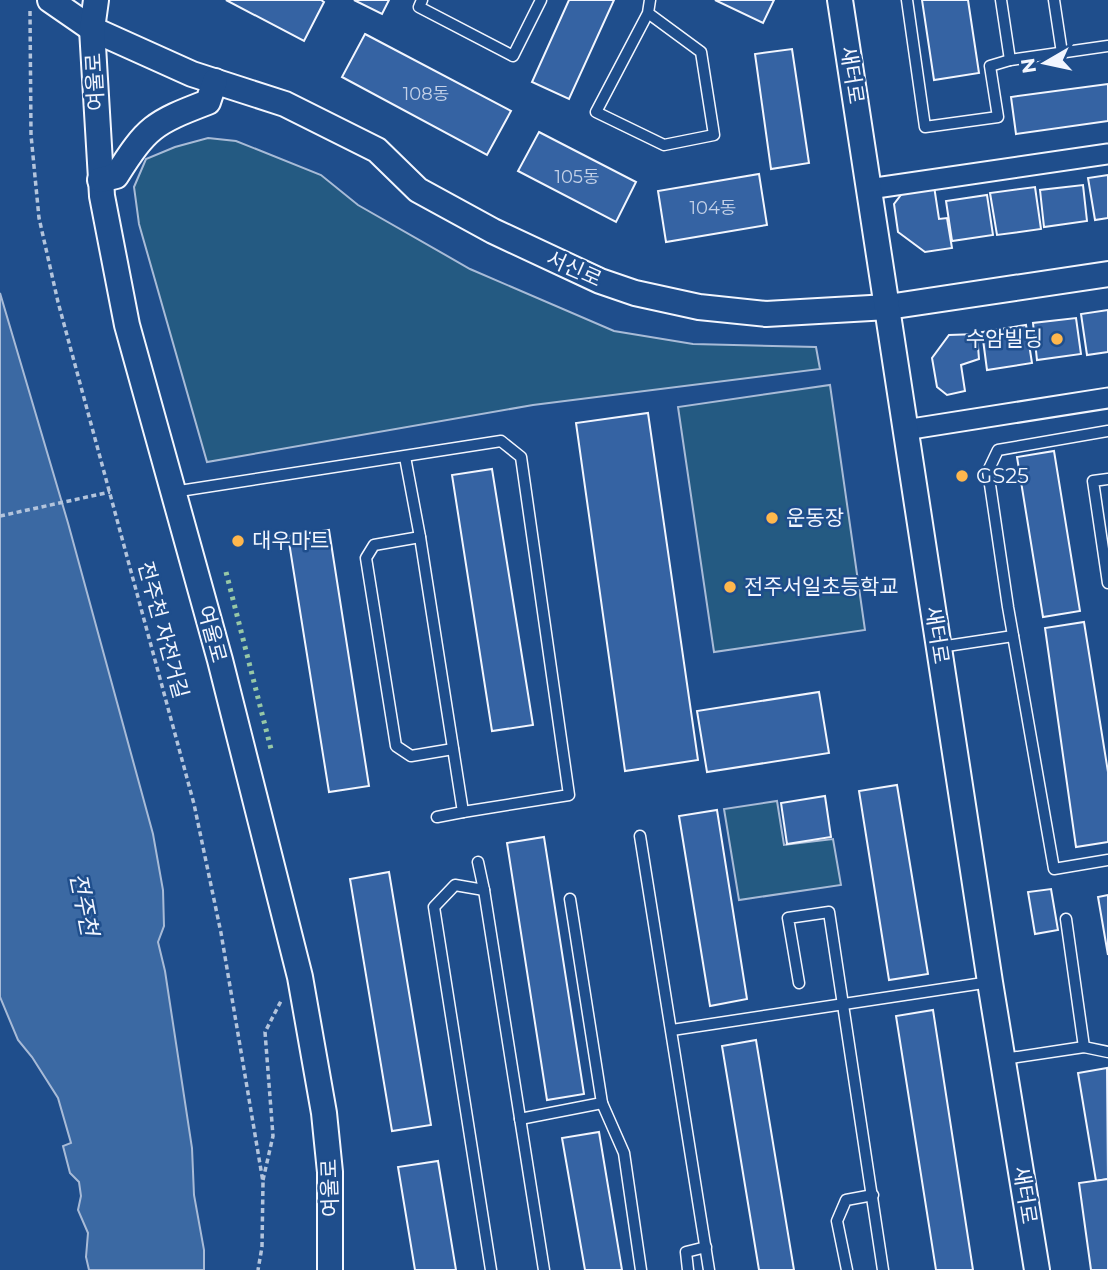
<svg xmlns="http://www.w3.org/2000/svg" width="1108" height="1270" viewBox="0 0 1108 1270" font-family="Montserrat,'Noto Sans KR',sans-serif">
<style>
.green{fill:#245a82;stroke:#a8bbd7;stroke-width:2}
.water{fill:#3b69a3;stroke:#a8bbd7;stroke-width:2}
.building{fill:#3563a3;stroke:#f2f6ff;stroke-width:2}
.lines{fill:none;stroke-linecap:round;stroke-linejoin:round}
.service-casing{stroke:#f2f6ff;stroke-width:13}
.minor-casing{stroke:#f2f6ff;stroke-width:23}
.tertiary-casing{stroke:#f2f6ff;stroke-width:28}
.path{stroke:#b3c4dc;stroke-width:3.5;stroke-dasharray:5 3.5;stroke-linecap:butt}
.service{stroke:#1f4e8c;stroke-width:10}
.minor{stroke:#1f4e8c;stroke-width:19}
.tertiary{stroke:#1f4e8c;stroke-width:24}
.hedge{stroke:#97c8a6;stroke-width:5;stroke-dasharray:3.5 5;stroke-linecap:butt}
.poi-dot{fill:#ffb74d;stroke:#1f4e8c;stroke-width:2.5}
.labels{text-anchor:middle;stroke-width:5;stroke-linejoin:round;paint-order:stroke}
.number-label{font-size:18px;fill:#c3d1e8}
.street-label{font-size:21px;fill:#f2f6ff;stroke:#1f4e8c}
.poi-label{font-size:21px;fill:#f2f6ff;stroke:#1f4e8c;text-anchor:start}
.water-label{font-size:23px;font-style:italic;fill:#f2f6ff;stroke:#1f4e8c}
</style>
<rect width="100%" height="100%" fill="#1f4e8c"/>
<g class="green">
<polygon points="208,138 236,141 321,175 358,205 470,269 614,331 693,344 816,347 820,369 533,405 207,462 139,224 134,187 146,159 175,147"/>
<polygon points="830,385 865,630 714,652 678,407"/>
<polygon points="777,801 784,845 833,839 841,885 739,900 724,809"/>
</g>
<polygon class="water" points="0,293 68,523 153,834 163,890 164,926 158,942 165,971 192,1148 194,1195 204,1250 204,1270 89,1270 86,1257 88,1233 78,1210 81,1196 79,1182 70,1173 63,1146 71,1143 58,1098 32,1057 18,1040 0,997"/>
<g class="building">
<polygon points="226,0 321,0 324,2 304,41"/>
<polygon points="354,0 389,0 382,14"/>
<polygon points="569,0 614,0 569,99 532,82"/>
<polygon points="715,0 774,0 763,23"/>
<polygon points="922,0 968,0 979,73 934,80"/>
<polygon points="365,34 511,111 487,155 342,77"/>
<polygon points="792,49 809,163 771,169 755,54"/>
<polygon points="1108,84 1108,121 1016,134 1011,97"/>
<polygon points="539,132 636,182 616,222 518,171"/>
<polygon points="759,174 767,225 666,242 658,191"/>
<polygon points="1108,175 1108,218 1095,220 1088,178"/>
<polygon points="1083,185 1087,221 1044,227 1040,190"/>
<polygon points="934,186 939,219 947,218 952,248 925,252 898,232 894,204 904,191"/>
<polygon points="1035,187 1041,229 997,235 990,193"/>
<polygon points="987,195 993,235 952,241 946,201"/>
<polygon points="1108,310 1108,352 1087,355 1081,314"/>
<polygon points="1076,318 1081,354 1037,360 1033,323"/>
<polygon points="1026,325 1032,363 987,370 982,332"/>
<polygon points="977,334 979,359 961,365 965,391 947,395 937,387 932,358 949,335"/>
<polygon points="648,413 698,760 625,771 576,423"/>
<polygon points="1054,451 1080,611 1043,617 1017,457"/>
<polygon points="492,469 533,725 492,731 452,475"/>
<polygon points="329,530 369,786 329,792 288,536"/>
<polygon points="1084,622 1108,772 1108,842 1076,847 1045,628"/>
<polygon points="819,692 829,753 707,772 697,711"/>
<polygon points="897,785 928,974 889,980 859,791"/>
<polygon points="825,796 831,837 787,844 781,803"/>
<polygon points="717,810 747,999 710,1006 679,816"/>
<polygon points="544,837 584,1094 547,1100 507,843"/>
<polygon points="389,872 431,1125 392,1131 350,879"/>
<polygon points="1051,889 1058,930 1035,934 1028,892"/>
<polygon points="1108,895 1108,955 1098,897"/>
<polygon points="933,1010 973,1270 936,1270 896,1016"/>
<polygon points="756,1040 794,1270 759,1270 722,1046"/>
<polygon points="1107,1068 1108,1179 1096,1181 1078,1073"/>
<polygon points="599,1132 622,1270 585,1270 562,1138"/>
<polygon points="438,1161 456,1270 415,1270 398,1167"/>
<polygon points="1108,1179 1108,1270 1091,1270 1079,1183"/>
</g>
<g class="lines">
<g class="service-casing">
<g id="service">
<polyline points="422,0 419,7 513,56 541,0"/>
<polyline points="907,0 925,127 998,117 990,66 1010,60 1108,46"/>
<polyline points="1001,0 1010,60"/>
<polyline points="1054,0 1062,53"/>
<polyline points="648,13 701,52 714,135 664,145 596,112 648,13 650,0"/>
<polyline points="1108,431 998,450 988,471 1008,607 1054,869 1108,860"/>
<polyline points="405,457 420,537 463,812 437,817"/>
<polyline points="1108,479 1093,481 1108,583"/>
<polyline points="173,492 501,441 521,457 569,795 463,812"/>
<polyline points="420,537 374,545 366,558 396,746 411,756 453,749"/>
<polyline points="940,647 1013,636"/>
<polyline points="640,836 709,1270"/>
<polyline points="478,862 484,890 544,1270"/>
<polyline points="484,890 455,885 434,907 491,1270"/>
<polyline points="1066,919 1084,1047 1108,1052"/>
<polyline points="799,983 788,918 829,912 883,1270"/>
<polyline points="672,1030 990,982"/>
<polyline points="1004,1059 1084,1047"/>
<polyline points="602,1103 624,1153 641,1270"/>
<polyline points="520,1119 602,1103 570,899"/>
<polyline points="688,1270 686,1252 706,1247"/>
<polyline points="847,1270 837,1221 846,1200 873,1195"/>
</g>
</g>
<g class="minor-casing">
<g id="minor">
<polyline points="869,189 1108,154"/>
<polyline points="905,430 1108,398"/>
</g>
</g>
<g class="tertiary-casing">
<g id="tertiary">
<polyline points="50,0 92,29 192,74 285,104 377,150 418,190 493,231 600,281 635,293 699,307 766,314 888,307 1108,274"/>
<polyline points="96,0 92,29 102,196 127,325 220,660 300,977 324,1113 330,1172 330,1270"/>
<polyline points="840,0 990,982 1037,1270"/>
<path d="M 100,180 L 116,176 C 147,127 153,123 208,102 L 215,81"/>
</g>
</g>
<g class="path">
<polyline points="30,11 31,135 39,218 58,302 194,804 221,933 263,1182 262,1247 258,1270"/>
<polyline points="0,516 110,492"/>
<polyline points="263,1180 273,1136 265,1032 281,1001"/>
</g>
<use href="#service" class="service"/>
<use href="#minor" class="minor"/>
<use href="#tertiary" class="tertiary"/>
<polyline class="hedge" points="226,572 271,749"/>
</g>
<g class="poi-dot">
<circle cx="1057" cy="339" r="7"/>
<circle cx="962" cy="476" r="7"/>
<circle cx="772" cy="518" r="7"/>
<circle cx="238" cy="541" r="7"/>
<circle cx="730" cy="587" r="7"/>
</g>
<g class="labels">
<g class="number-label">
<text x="426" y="100">108동</text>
<text x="577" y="183">105동</text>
<text x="713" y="214">104동</text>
</g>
<g class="street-label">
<text transform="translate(852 75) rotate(81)" y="7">새터로</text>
<text transform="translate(95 82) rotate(-93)" y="7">여울로</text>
<text transform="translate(574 269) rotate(24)" y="7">서신로</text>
<text transform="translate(163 630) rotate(75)" y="7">전주천 자전거길</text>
<text transform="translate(212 634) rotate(75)" y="7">여울로</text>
<text transform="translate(937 635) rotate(81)" y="7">새터로</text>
<text transform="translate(330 1188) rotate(-92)" y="7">여울로</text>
<text transform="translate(1025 1195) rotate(81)" y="7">새터로</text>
</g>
<g class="poi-label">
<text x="1043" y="346" text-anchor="end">수암빌딩</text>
<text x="976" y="483">GS25</text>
<text x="786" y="525">운동장</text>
<text x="252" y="548">대우마트</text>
<text x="744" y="594">전주서일초등학교</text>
</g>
<g class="water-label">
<text transform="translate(84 904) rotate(79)" y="8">전주천</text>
</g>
</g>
<g transform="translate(1045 63) rotate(261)" stroke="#1f4e8c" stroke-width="5" paint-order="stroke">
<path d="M0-5L12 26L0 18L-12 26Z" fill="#f2f6ff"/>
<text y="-10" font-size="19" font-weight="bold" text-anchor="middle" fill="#f2f6ff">N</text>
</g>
</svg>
